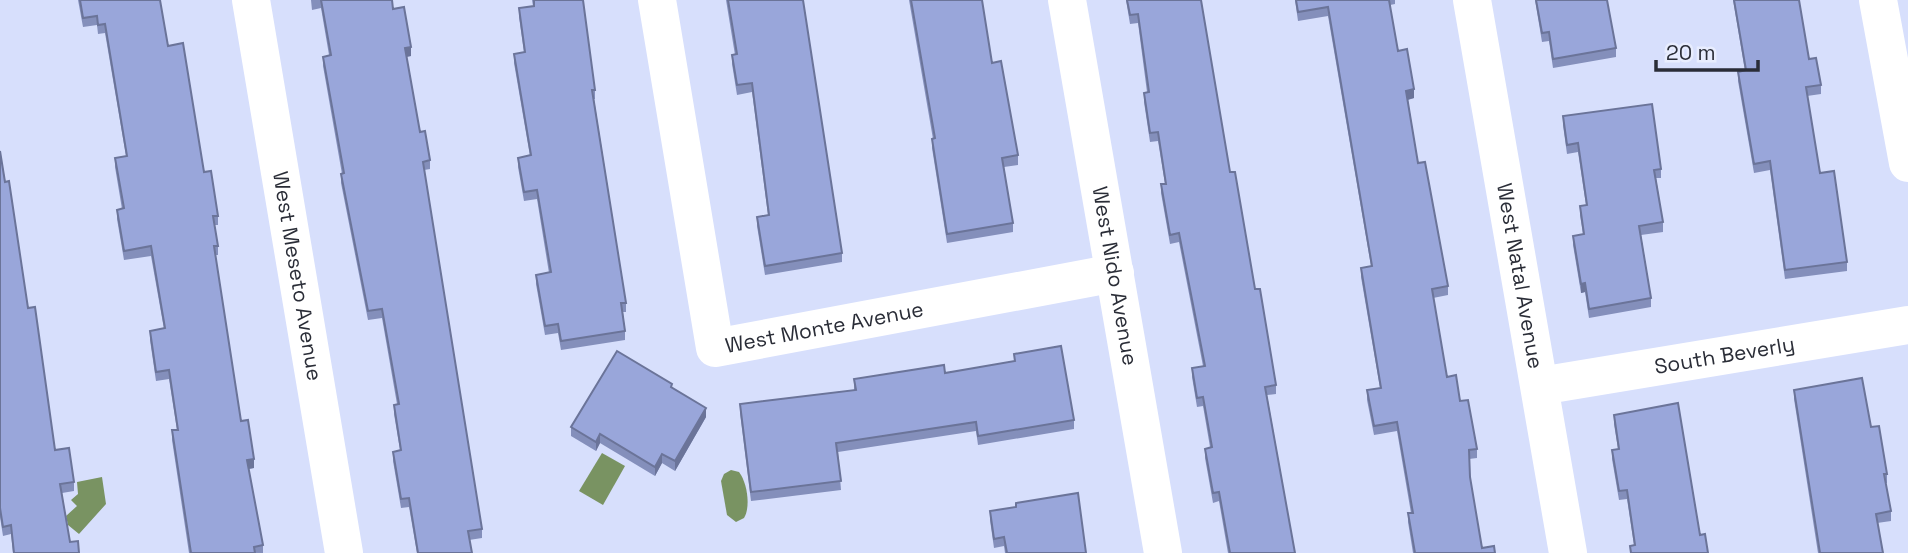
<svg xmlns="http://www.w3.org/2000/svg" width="1908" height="553" viewBox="0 0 1908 553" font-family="'Space Grotesk',sans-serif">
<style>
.water{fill:#799362}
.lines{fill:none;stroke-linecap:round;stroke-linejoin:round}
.minor{stroke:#fff;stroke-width:38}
.wall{fill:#848fbb}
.shaded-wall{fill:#6b7499}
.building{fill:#99a6da;stroke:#6b7499;stroke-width:2}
.labels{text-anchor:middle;stroke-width:5;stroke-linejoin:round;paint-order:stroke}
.street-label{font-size:21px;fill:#2a2d37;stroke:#e8edfe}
</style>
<rect width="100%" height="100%" fill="#d7dffc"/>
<g class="water">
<polygon points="602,453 625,466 603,505 579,491"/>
<path d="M 731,470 L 739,472 C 747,482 751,507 744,518 L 736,522 L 727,515 L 721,481 L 724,474 Z"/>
<polygon points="102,477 106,504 79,534 68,525 66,516 77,506 71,500 78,494 77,482"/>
</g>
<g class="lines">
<g class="minor">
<path id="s1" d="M 251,0 L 344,553"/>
<path id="s2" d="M 657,0 L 715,348 L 1115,273"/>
<path id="s3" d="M 1067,0 L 1163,553"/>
<path id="s4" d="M 1472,0 L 1568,553"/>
<polyline points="1878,0 1908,163"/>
<path id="s5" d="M 1540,386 L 1908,325"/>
</g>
</g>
<g class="wall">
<polygon points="78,0 160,0 168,46 204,172 218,216 218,225 214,225 218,246 218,255 215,255 241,421 254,468 249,469 263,545 263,553 189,553 172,440 172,430 177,430 169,379 156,381 150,340 150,331 164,329 151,256 124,260 117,219 117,210 122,209 115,167 115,158 126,156 105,33 98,34 97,25 83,27"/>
<polygon points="311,0 392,0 393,9 411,56 406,57 420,132 430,160 430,169 424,170 482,529 482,538 469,540 472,553 417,553 409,507 401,508 393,461 393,452 400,450 394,414 394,405 397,404 382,318 368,320 341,183 341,174 342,174 323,66 323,57 329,55 321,8 312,10"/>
<polygon points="532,0 573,0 595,90 595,99 594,99 626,303 626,312 623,312 625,331 625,340 561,350 558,333 545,335 536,284 536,275 549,273 537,199 524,201 518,167 518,158 530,156 514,63 514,54 524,52 519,17 519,8 533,6"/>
<polygon points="726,0 803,0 842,253 842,262 765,275 757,226 757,217 768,215 752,92 737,95 732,64 732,55 735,55"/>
<polygon points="909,0 982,0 992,63 1018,155 1018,165 1004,167 1013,223 1013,232 947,243 932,148 932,139 933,139"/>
<polygon points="1126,0 1201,0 1230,172 1276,385 1276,394 1267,395 1295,553 1228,553 1219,501 1213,503 1205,458 1205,449 1210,447 1203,406 1197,407 1192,377 1192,368 1203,366 1179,242 1170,244 1161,193 1161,184 1165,184 1158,141 1150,142 1144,102 1144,93 1147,92 1138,23 1130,24"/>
<polygon points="1295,0 1395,0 1395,4 1390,5 1398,51 1414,98 1408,100 1418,163 1448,286 1448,295 1433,298 1447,377 1460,401 1477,449 1477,458 1469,459 1470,477 1482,548 1495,553 1413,553 1408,522 1408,513 1411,513 1397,431 1374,435 1367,400 1367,390 1380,388 1361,277 1361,268 1371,266 1328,16 1298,21"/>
<polygon points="1535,0 1607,0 1616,48 1616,57 1553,68 1549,41 1542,42"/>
<polygon points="1733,0 1799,0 1809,59 1821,85 1821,94 1807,96 1820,173 1847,262 1847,271 1785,279 1770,170 1754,173 1738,81 1738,72 1745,71"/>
<polygon points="1563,116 1661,169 1661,178 1656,178 1663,222 1663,232 1641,235 1651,298 1651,307 1589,318 1585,292 1581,293 1573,245 1573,236 1583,234 1580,215 1580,206 1586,205 1578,152 1567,154 1563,125"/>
<polygon points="0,151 28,308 55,450 74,482 74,491 62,493 70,542 79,553 13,553 11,534 3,536 0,517"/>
<polygon points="1014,354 1074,420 1074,429 978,445 976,431 838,452 841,490 751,501 740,413 740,404 854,390 854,379 945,373 1014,361"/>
<polygon points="672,388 706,417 675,471 662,463 655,476 600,443 596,451 571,436 571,427"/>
<polygon points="1794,390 1871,427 1887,474 1887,483 1886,483 1891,511 1891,521 1877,523 1883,553 1818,553 1794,399"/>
<polygon points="1614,415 1700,535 1708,553 1630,553 1630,546 1634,545 1627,499 1619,500 1612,459 1612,450 1618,449 1614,424"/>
<polygon points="990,511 1086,553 1005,553 1004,546 994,548 990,520"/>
</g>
<g class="shaded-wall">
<polygon points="411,47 411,56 405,57 405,48"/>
<polygon points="1414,89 1414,98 1406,100 1406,91"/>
<polygon points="1585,283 1585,292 1581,293 1581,284"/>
<polygon points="706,408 706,417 675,471 675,461"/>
<polygon points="600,434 600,443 596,451 596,442"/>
<polygon points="662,454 662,463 655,476 655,467"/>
<polygon points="254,459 254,468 247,469 247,460"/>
</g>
<g class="building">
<polygon points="80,0 160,0 168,46 183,43 204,172 211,171 218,216 213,216 218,246 214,246 241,421 248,420 254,459 247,460 263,545 254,547 255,553 191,553 172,430 178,430 169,370 156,372 150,331 165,328 151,246 124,251 117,210 124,208 115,158 127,156 105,24 98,25 97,16 83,18"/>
<polygon points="321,0 392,0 393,9 404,7 411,47 405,48 420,132 425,131 430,160 423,162 482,529 468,531 472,553 418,553 409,498 401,499 393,452 401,450 394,405 399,404 382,309 368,311 341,174 344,173 323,57 331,55"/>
<polygon points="534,0 583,0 595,90 592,90 626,303 621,303 625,331 561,341 558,324 545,326 536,275 551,272 537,190 524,192 518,158 531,155 514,54 525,52 519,8 534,6"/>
<polygon points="728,0 803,0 842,253 765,266 757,217 769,215 752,83 737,85 732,55 737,54"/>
<polygon points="911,0 982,0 992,63 1001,61 1018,155 1002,158 1013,223 947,234 932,139 935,138"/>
<polygon points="1127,0 1201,0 1230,172 1235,172 1255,289 1260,289 1276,385 1265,387 1295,553 1230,553 1219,492 1213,493 1205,449 1212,447 1203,397 1197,398 1192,368 1205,366 1179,233 1170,235 1161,184 1166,184 1158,132 1150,133 1144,93 1149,92 1138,14 1130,15"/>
<polygon points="1296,0 1389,0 1398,51 1407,49 1414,89 1406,91 1418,163 1425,162 1448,286 1432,289 1447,377 1456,375 1460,401 1468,400 1477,449 1469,450 1470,477 1482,548 1494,546 1495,553 1415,553 1408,513 1413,513 1397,422 1374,426 1367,390 1381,388 1361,268 1372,266 1328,7 1298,12"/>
<polygon points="1536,0 1607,0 1616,48 1553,59 1549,32 1542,33"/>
<polygon points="1734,0 1799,0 1809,59 1816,58 1821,85 1806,87 1820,173 1834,171 1847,262 1785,270 1770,161 1754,164 1738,72 1746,70"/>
<polygon points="1652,104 1661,169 1654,170 1663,222 1639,226 1651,298 1589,309 1585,283 1581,284 1573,236 1584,234 1580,206 1587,205 1578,143 1567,145 1563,116"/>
<polygon points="0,151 5,182 9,181 28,308 35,307 55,450 69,448 74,482 60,484 70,542 78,541 79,553 14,553 11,525 3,527 0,508"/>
<polygon points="1061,346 1074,420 978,436 976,422 836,443 841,481 751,492 740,404 856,390 854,379 944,365 945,373 1015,361 1014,354"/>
<polygon points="617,351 672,384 671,387 706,408 675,461 662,454 655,467 600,434 596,442 571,427"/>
<polygon points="1862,378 1871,427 1879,426 1887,474 1884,474 1891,511 1876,514 1883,553 1820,553 1794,390"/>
<polygon points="1678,403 1700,535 1705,534 1708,553 1631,553 1630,546 1635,545 1627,490 1619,491 1612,450 1619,449 1614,415"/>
<polygon points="1078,493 1086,553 1007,553 1004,537 994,539 990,511 1016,507 1016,503"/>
</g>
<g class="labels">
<g class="street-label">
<text dy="7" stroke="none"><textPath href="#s1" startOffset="280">West Meseto Avenue</textPath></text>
<text dy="7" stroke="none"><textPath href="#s3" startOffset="280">West Nido Avenue</textPath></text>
<text dy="7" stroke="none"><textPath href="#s4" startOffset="280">West Natal Avenue</textPath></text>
<text dy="7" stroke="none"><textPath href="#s2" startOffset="464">West Monte Avenue</textPath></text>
<text dy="7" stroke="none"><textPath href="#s5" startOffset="187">South Beverly</textPath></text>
</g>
</g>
<path d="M1656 60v10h102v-10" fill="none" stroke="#2a2d37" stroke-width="3.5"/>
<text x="1666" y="60" font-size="21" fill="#2a2d37" stroke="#e8edfe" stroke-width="5" paint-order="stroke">20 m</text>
</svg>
